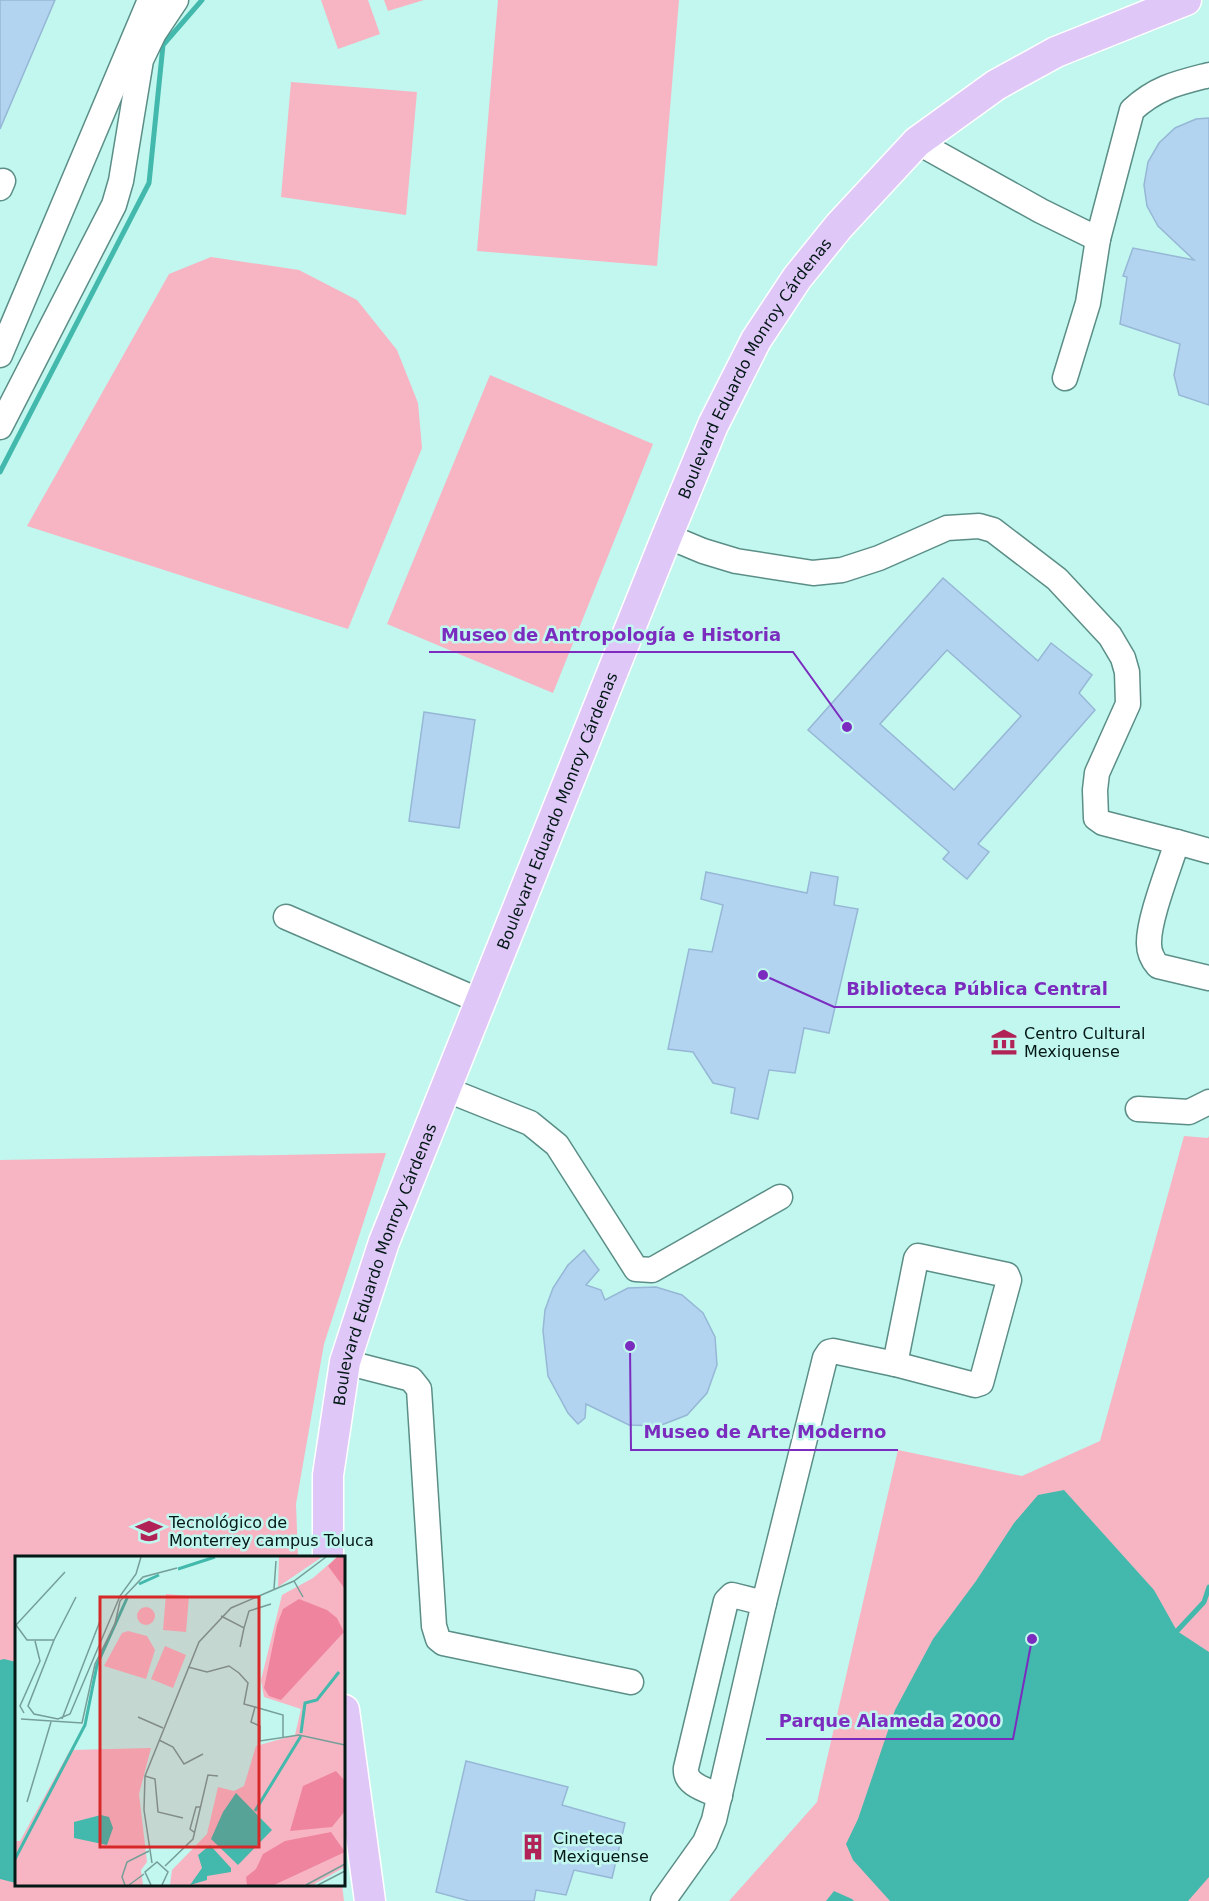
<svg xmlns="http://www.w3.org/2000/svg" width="1209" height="1901" viewBox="0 0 1209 1901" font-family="'DejaVu Sans',sans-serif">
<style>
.green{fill:#f7b5c3}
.water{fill:#42b9ac}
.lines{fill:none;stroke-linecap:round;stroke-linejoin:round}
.stream{stroke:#42b9ac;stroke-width:5}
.building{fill:#b3d4f1;stroke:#96b7d5;stroke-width:1.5;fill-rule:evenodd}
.minor-casing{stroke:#5b8e87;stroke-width:27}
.major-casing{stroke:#fff;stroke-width:33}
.minor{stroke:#fff;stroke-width:24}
.major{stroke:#dfc8f8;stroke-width:30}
.labels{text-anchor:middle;stroke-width:5;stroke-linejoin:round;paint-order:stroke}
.street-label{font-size:16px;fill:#041816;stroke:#c1f7ef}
.poi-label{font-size:16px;fill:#041816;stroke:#c1f7ef;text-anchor:start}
.inset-river{fill:none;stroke:#42b9ac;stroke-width:3}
.inset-road{fill:none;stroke:#759e98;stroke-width:1.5}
.view{fill:#d62828;fill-opacity:0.15;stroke:#d62828;stroke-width:3}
.inset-edge{fill:none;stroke:#041816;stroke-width:3}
.leader{fill:none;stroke:#7b2cbf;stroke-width:2}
.callout-dot{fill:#7b2cbf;stroke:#c1f7ef;stroke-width:2}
.callout-label{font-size:18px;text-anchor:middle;font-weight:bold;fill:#7b2cbf;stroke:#c1f7ef;stroke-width:5;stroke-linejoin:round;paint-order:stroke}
</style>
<rect width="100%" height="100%" fill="#c1f7ef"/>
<g class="green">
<polygon points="321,0 368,0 380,34 338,49"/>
<polygon points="384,0 424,0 388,11"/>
<polygon points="498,0 679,0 657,266 477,251"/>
<polygon points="291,82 417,92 406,215 281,197"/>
<polygon points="211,257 299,270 357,300 397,350 418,403 422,448 348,629 27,526 169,274"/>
<polygon points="490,375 653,444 553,693 387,624"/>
<polygon points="1184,1136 1208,1138 1209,1136 1209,1901 729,1901 817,1802 898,1450 1022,1476 1100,1441"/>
<polygon points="386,1153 324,1344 296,1504 298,1557 16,1558 16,1884 342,1885 344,1901 0,1901 0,1160"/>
</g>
<g class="water">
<polygon points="1064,1490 1154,1590 1177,1631 1209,1652 1209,1877 1188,1901 890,1901 853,1860 846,1844 858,1819 895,1710 933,1639 976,1581 1014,1523 1038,1495"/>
<polygon points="4,1659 16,1662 16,1883 0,1879 0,1660"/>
<polygon points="834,1891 852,1899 854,1901 826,1901"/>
</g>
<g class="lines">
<g class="stream">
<polyline points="0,472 149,183 163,45 202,0"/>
<polyline points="1177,1631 1204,1602 1209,1587"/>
</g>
</g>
<g class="building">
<polygon points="0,0 55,0 0,129"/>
<polygon points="1209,118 1209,405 1179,395 1174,375 1180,344 1120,324 1127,277 1123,276 1133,248 1194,260 1158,226 1147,206 1144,185 1148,162 1159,143 1175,128 1196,119"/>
<path d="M 943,578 L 1038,661 L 1051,643 L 1092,675 L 1079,693 L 1095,710 L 978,844 L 989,852 L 967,879 L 943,859 L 949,852 L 808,730 ZM 947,650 L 1021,716 L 954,790 L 880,724 Z"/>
<polygon points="424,712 475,720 459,828 409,821"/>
<polygon points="706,872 807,893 811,872 838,877 834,905 858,909 829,1033 804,1028 795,1073 769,1070 758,1119 731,1113 735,1088 713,1083 693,1052 668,1049 689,949 712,952 723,905 701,899"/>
<polygon points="584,1250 599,1270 586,1285 601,1290 605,1300 628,1288 656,1287 682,1295 703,1313 715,1337 717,1365 707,1393 687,1415 659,1426 629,1425 586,1404 585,1418 578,1424 568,1413 548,1376 543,1331 545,1310 553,1288 568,1265"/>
<polygon points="466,1761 568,1787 562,1805 625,1823 612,1878 574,1870 566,1895 536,1890 534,1901 469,1901 436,1892"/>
</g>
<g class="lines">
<g class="minor-casing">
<g id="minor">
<path d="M 917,142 L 1041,211 L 1098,239 L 1132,110 C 1157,87 1178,83 1209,75"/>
<polyline points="0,188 3,181"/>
<polyline points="0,355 150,0"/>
<polyline points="1065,378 1088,303 1098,239"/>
<polyline points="0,427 114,205 121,181 141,60 154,33 176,0"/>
<path d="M 667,536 L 703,551 L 736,561 L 813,573 L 842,570 L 879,558 L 947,528 L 979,526 L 993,530 L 1057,579 L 1110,636 L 1123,658 L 1127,672 L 1128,704 L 1097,773 L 1095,790 L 1096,818 L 1103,823 L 1177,842 C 1169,868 1148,920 1149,944 C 1149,953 1152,959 1158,966 L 1209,978"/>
<polyline points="1177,842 1209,851"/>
<polyline points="286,917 480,1001"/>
<polyline points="445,1089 530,1123 557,1145 636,1269 652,1270 780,1197"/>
<polyline points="1138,1109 1189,1112 1209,1102"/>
<polygon points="918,1256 1007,1275 1009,1280 981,1383 975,1385 895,1364 916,1259"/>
<polyline points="345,1362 411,1379 419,1389 434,1626 438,1639 443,1643 631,1682"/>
<path d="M 720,1796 C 707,1790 684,1785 686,1768 L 726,1601 L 732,1595 L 764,1603"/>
<polyline points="663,1901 705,1842 714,1820 764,1603 825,1358 829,1352 833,1351 895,1364"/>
</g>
</g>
<g class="major-casing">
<g id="major">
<path id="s1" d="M 328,1558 L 328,1475 L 345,1362 L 384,1242 L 667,536 L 713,425 L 756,340 L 797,278 L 839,226 L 917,142 L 996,85 L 1056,52 L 1186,0"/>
<polyline points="344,1710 370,1901"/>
</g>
</g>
<use href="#minor" class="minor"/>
<use href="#major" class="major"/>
</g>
<defs>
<g id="museum-bare" transform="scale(2.07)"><path d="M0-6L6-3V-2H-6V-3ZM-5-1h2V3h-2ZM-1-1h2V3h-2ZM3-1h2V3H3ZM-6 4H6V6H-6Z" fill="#b12256" stroke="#c1f7ef" stroke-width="2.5" paint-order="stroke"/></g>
<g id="university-bare" transform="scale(2.07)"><path d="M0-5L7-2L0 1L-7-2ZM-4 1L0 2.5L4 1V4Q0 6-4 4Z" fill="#b12256" stroke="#c1f7ef" stroke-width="2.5" paint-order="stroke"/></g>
<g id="building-bare" transform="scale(2.07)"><path d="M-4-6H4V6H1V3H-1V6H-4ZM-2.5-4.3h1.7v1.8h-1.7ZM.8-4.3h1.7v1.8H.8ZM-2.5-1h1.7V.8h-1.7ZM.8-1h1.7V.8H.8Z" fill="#b12256" stroke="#c1f7ef" stroke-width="2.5" paint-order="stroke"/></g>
</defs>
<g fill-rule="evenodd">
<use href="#museum-bare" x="1004" y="1042"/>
<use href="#university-bare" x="149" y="1531"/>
<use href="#building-bare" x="533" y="1847"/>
</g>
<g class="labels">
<g class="street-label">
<text dy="6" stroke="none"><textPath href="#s1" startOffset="1274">Boulevard Eduardo Monroy Cárdenas</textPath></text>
<text dy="6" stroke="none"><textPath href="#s1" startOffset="788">Boulevard Eduardo Monroy Cárdenas</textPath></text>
<text dy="6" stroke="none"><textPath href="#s1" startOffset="302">Boulevard Eduardo Monroy Cárdenas</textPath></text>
</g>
<g class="poi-label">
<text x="1024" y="1039">Centro Cultural<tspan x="1024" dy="18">Mexiquense</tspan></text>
<text x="169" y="1528">Tecnológico de<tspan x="169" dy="18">Monterrey campus Toluca</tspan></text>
<text x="553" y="1844">Cineteca<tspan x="553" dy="18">Mexiquense</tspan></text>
</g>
</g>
<g transform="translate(15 1556)">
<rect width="330" height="330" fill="#c1f7ef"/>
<path d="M 264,1 L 307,1 L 263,31 ZM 322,1 L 330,1 L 330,311 L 298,329 L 155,329 L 157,314 L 192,278 L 203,231 L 219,235 L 229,230 L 241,190 L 280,179 L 286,153 L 249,141 L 246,124 L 267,39 L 298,22 ZM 151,38 L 174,40 L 171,76 L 148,74 ZM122 60a9 9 0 1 1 18 0a9 9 0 1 1-18 0ZM 113,75 L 132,80 L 140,94 L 131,123 L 89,110 L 107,77 ZM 150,90 L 171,99 L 158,132 L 136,123 ZM 136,192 L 124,238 L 132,306 L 126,314 L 128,329 L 0,329 L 0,285 L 5,285 L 55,194 Z" fill="#f7b5c3"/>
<path d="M 322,1 L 330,1 L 330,33 L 313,10 ZM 284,43 L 312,54 L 322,62 L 329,76 L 266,144 L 254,140 L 249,132 L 262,69 L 268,53 ZM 321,215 L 330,225 L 330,255 L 317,271 L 275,275 L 288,230 ZM 316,276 L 330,296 L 259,329 L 232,329 L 231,321 L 241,313 L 248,298 L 270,285 Z" fill="#ef849e"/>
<path d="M 221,237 L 257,274 L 223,309 L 196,283 L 208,256 ZM 86,259 L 94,261 L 98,272 L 92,289 L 59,282 L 59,266 ZM 195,289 L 216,312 L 216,316 L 192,320 L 192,324 L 175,329 L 187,312 L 183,299 Z" fill="#42b9ac"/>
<path class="inset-river" d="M 163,13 L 200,1M 124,28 L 144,19M 286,177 L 290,147 L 302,144 L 324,116M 240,255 L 286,180M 0,303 L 70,169 L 82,109 L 113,40"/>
<path class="inset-road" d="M 50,16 L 1,69 L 12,84 L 39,84 L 13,150 L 19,158 L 43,163 L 55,158 L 105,40 L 121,18 L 126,1M 279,25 L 288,41M 259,33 L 261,5M 206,60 L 229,72 L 234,55 L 256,48M 39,84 L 61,41M 225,91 L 229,72M 173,111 L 192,116 L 214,110 L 224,117 L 233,127 L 229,148 L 240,151 L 236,166 L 245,170 L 245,185 L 284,179 L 330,189M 240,151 L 268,159 L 268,181M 9,157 L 5,150 L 25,105 L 20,85M 123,161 L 148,172M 6,163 L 67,167 L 80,108 L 100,68 L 105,45 L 128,21 L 162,12M 47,163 L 85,65M 144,184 L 158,191 L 169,208 L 188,198M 130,220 L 140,223 L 143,256 L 168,262M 12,246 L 36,166M 180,277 L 175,273 L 181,251 L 185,251M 137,307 L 129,254 L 130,220 L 184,86 L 216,52 L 279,25 L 311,1M 150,310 L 178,283 L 193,219 L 203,220M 110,329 L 107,321 L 112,306 L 134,295M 114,329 L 129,318M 136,329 L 130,316 L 142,306 L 153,316 L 147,329M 291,329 L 330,308M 303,329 L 330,315"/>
<path class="view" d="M 85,41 L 244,41 L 244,291 L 85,291 Z"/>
<rect width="330" height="330" class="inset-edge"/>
</g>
<path class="leader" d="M847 727L793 652H429M763 975L834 1007H1120M630 1346L631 1450H898M1032 1639L1013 1739H766"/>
<g class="callout-dot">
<circle cx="847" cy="727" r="6"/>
<circle cx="763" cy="975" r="6"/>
<circle cx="630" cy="1346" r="6"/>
<circle cx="1032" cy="1639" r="6"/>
</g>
<g class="callout-label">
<text x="611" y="641">Museo de Antropología e Historia</text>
<text x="977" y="995">Biblioteca Pública Central</text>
<text x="765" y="1438">Museo de Arte Moderno</text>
<text x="890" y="1727">Parque Alameda 2000</text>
</g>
</svg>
